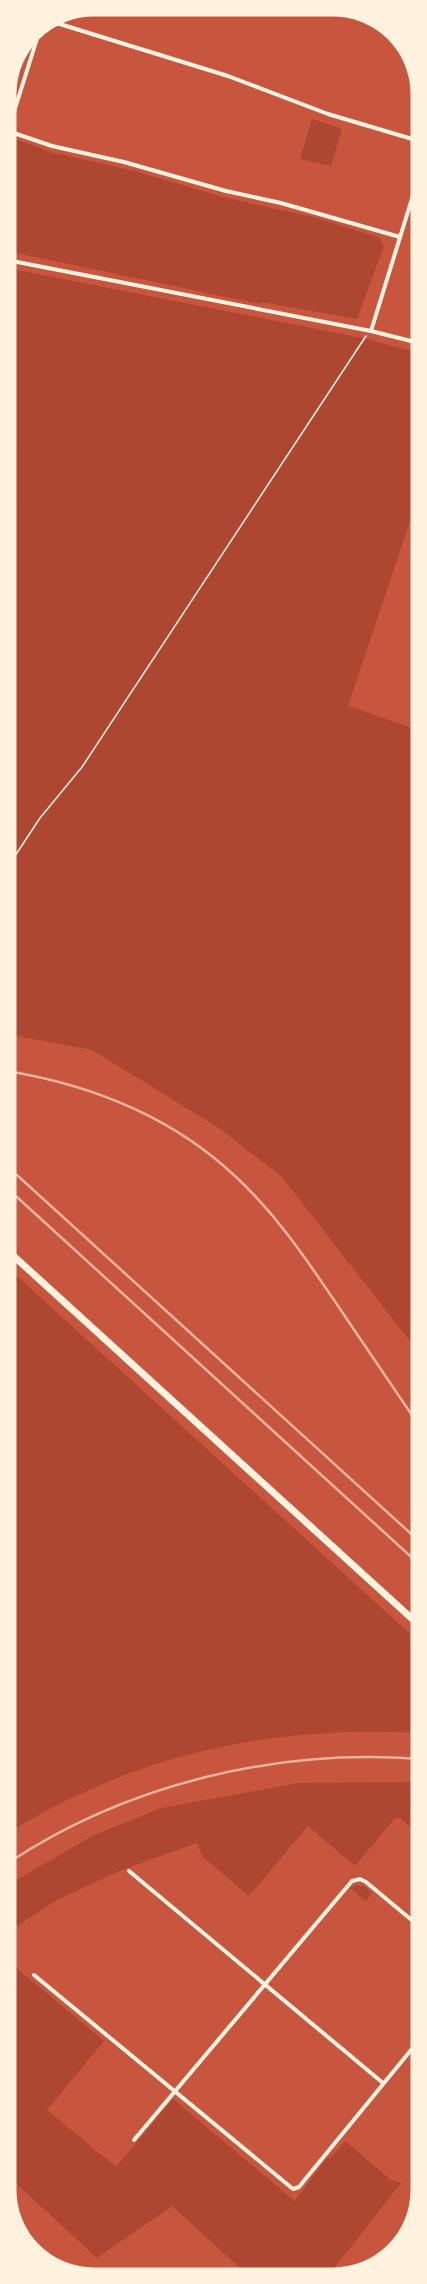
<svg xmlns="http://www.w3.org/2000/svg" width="427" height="2284" viewBox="0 0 427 2284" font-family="'Alegreya Sans',sans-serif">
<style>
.green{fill:#ae4732}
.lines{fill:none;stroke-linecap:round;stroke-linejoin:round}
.path{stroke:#fff3e0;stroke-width:1.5}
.minor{stroke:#fff3e0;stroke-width:4}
.secondary{stroke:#fff3e0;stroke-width:7}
.rail{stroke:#e9b49f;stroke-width:2.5}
.rim{fill:none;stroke:#fff3e0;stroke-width:5}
</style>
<rect width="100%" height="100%" fill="#c8553d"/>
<g class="green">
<path d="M 33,32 L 7,112 C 7,74 11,63 33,32 Z"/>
<polygon points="312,119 342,129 331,166 300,159"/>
<polygon points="18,140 50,152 135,171 223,197 317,218 380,238 384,246 357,319 261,302 260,304 7,251 7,157 12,142"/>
<polygon points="7,268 363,338 419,353 419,494 348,706 419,730 420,1354 282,1177 219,1128 92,1050 7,1034"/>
<path d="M 7,1267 L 420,1643 L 420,1733 C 271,1725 135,1754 8,1833 Z"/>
<polygon points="420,1782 420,1835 400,1818 395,1818 355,1866 308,1826 249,1896 202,1856 197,1843 119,1871 57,1900 8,1932 8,1885 92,1836 161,1808 299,1783"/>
<polygon points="356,1885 364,1886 372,1893 366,1901 350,1888"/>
<polygon points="8,1961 104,2041 47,2110 116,2167 173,2099 295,2201 326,2159 333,2155 345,2141 391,2180 401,2183 328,2276 249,2276 172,2206 97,2258 8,2176"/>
</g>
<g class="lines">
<polyline class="path" points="7,868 40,818 82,767 366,336"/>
<g class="minor">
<polyline points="50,21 228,76 328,114 419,141"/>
<polyline points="8,131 52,146 124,162 226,191 281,203 400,237"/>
<polyline points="7,134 41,26"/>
<polyline points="7,260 371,331 419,343"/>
<polyline points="371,331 419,176"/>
<polyline points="415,619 419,621"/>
<polyline points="416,721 419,710"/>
<polyline points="129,1871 383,2083"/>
<polyline points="34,1975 293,2189 299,2187 303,2182 420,2039"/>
<polyline points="134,2140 352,1881 360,1879 366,1882 420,1927"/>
<polyline points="118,2273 120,2275"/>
</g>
<polyline class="secondary" points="7,1250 420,1626"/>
<g class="rail">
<path d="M 7,1071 C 92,1085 172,1117 235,1176 C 276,1214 307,1260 338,1306 C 366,1347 393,1387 420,1427"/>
<polyline points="7,1166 420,1542"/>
<polyline points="7,1188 420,1565"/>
<path d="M 8,1863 C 127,1784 277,1748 420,1759"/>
</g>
</g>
<path d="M0 0H427V2284H0ZM94 14H333A80 80 0 0 1 413 94V2190A80 80 0 0 1 333 2270H94A80 80 0 0 1 14 2190V94A80 80 0 0 1 94 14Z" fill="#fff3e0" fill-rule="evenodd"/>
<path class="rim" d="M94 14H333A80 80 0 0 1 413 94V2190A80 80 0 0 1 333 2270H94A80 80 0 0 1 14 2190V94A80 80 0 0 1 94 14Z"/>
</svg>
